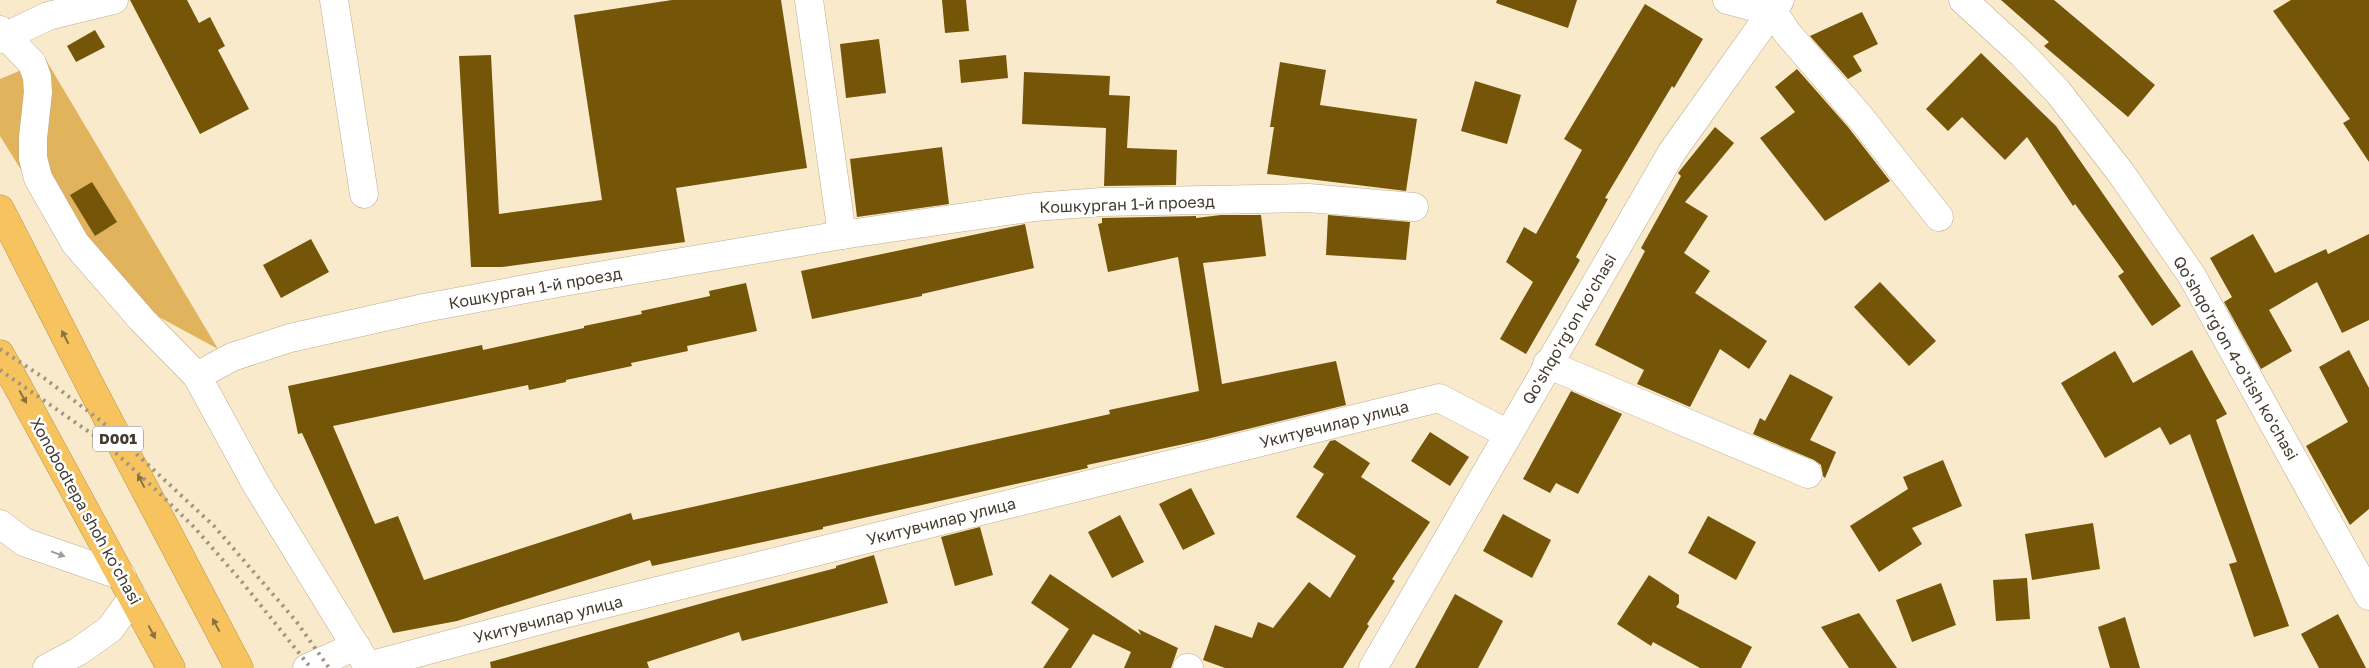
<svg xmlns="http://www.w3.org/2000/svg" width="2369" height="668" viewBox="0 0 2369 668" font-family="'Golos Text',sans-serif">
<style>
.forest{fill:#e0b35c}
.building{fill:#755508}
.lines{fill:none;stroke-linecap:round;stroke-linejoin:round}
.minor-casing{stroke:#bcac8f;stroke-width:29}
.highway-casing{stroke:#b7934e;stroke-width:29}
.minor{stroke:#fff;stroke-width:28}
.highway{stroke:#f6c35e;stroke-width:28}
.rail{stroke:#a19581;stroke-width:4;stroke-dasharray:2.5 5;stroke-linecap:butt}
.oneway{fill:#8a7142}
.oneway2{fill:#a09d98}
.labels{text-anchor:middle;stroke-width:5;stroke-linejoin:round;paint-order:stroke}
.shield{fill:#fff;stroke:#7b766e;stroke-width:1}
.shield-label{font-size:15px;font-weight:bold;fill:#423b30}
.street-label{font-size:16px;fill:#423b30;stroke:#fff}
</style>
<rect width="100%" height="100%" fill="#faeacc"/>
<polygon class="forest" points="46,60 218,349 89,279 0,136 0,79"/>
<g class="building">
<polygon points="130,0 187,0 199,23 210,17 225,46 218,50 249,109 200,134"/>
<polygon points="672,0 781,0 807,168 676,188 685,242 502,267 471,267 459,56 491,55 499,214 602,200 574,15"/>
<polygon points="942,0 966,0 969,31 945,33"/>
<polygon points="1497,0 1577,0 1568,28 1496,3"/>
<polygon points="2001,0 2054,0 2155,85 2128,117 2044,46 2049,42"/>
<polygon points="2291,0 2369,0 2369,162 2343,123 2350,119 2273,11"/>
<polygon points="1645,4 1703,39 1674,88 1672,86 1605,198 1608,199 1576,257 1580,260 1526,354 1500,339 1533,282 1506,262 1524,227 1536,234 1582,150 1564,139"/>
<polygon points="1862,12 1878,44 1853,56 1862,71 1848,79 1810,36"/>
<polygon points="95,30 105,47 76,62 67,46"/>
<polygon points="879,39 886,93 846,98 840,44"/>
<polygon points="1981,53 2056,126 2181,306 2152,326 2118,276 2124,272 2075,204 2073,206 2027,137 2005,160 1962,117 1948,131 1926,109"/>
<polygon points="1006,55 1008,78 961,83 959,60"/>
<polygon points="1280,62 1326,70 1320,105 1417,119 1406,191 1267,174 1274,127 1270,127"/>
<polygon points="1797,69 1848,127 1890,181 1825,221 1760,138 1795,112 1775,87"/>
<polygon points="1024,72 1110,76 1109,95 1130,96 1127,148 1177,150 1176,185 1104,186 1106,128 1022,124"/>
<polygon points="1475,81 1521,95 1507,144 1461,131"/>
<polygon points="1715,127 1734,143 1685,202 1708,216 1684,253 1710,271 1695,293 1767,341 1749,369 1720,349 1690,407 1637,384 1644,370 1595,345 1645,251 1641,248 1681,176 1678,173"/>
<polygon points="942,147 949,204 857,217 850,159"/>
<polygon points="92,182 117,222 95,236 70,195"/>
<polygon points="1221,215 1261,215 1266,256 1203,263 1222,384 1336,361 1346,405 1207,439 1087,465 1088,468 823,527 823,529 652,566 650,560 457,621 393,633 302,433 298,434 288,386 482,345 483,350 584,328 584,326 642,314 641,311 710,296 709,291 746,283 757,331 687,346 688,351 631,363 632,366 566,380 566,382 529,390 528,385 333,426 375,524 398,516 424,580 631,513 633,520 697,506 1110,414 1109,410 1199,391 1178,257 1108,272 1098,224 1102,223 1102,218 1196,216 1196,218"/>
<polygon points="1328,215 1410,222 1406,260 1326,255"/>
<polygon points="1025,224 1034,268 922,294 922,296 812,319 801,271"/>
<polygon points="2253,234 2275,273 2326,249 2328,254 2369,234 2369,320 2342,333 2317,282 2269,310 2292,351 2261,369 2224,302 2232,297 2210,258"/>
<polygon points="311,239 329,272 281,298 263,265"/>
<polygon points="1880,282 1936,341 1909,366 1854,307"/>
<polygon points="2192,350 2227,414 2216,420 2289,626 2254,637 2229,564 2237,562 2190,434 2170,445 2160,427 2105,458 2061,383 2115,351 2133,383"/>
<polygon points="2349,350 2369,388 2369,509 2350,525 2306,446 2348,422 2319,367"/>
<polygon points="1790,374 1833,397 1810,440 1836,452 1825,478 1823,476 1821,465 1814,460 1753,434 1760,418 1765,421"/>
<polygon points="1571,391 1622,414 1578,494 1556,483 1550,493 1523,479"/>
<polygon points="1430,432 1469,457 1450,486 1411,461"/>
<polygon points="1335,440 1370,463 1361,477 1430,522 1392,579 1395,581 1367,624 1369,626 1343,668 1225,668 1203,660 1215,625 1252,638 1258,622 1273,628 1309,582 1330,598 1356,556 1296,517 1324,474 1313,467 1330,441"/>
<polygon points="1943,460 1962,506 1912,528 1922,544 1879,572 1850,526 1908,489 1903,477"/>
<polygon points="1191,488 1215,534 1183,550 1159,504"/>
<polygon points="1503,514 1551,540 1532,578 1483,551"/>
<polygon points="1120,515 1144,562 1112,578 1088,532"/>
<polygon points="1708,516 1756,542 1736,580 1688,553"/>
<polygon points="2093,523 2100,569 2032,580 2025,534"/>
<polygon points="980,527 993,575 955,586 941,537"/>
<polygon points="874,555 888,603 742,641 739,632 647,662 649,668 491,668 490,662 721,598 836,568 836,566"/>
<polygon points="1050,574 1141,635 1138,629 1178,648 1171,668 1124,668 1131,652 1093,634 1071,668 1043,668 1069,629 1031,603"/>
<polygon points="1649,575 1679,595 1679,603 1676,607 1752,647 1741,668 1700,668 1653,642 1651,646 1617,624"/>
<polygon points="2027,578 2030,619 1996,621 1993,580"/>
<polygon points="1941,583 1956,625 1912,642 1896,600"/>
<polygon points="1455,594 1503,621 1478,668 1415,668"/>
<polygon points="1859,613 1897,668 1849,668 1821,627"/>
<polygon points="2338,614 2366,668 2319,668 2301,634"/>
<polygon points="2125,617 2140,668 2110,668 2098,627"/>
</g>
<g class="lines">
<g class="minor-casing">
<g id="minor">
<polyline points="334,0 364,194"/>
<polyline points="809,0 842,235"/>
<polyline points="1727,0 1773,12 1788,34 1860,117 1939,217"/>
<polyline points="1963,0 2022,54 2058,92 2121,173 2192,276 2369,596"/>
<polyline points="0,30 32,63 37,77 38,92 33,138 33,158 38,178 75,243 142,320 197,376 256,484 369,668"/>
<polyline points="0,39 48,16 114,0"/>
<polyline points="1547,364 1808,474"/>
<polyline points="197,376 232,357 290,338 424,308 563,282 842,235 1035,207 1101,202 1308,198 1414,207"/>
<polyline points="0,524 24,542 122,576"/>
<polyline points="368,666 564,614 1439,398 1508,434"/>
<polyline points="47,668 79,651 110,629 133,597"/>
<polyline points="307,668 356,646"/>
<polyline points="1187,668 1189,668"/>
<polyline points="1373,668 1672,152 1780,0"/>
</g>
</g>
<g class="highway-casing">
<g id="highway">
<polyline points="0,209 91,387 239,668"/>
<polyline points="0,354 171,668"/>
</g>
</g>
<use href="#minor" class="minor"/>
<use href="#highway" class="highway"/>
<g class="rail">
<polyline points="0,349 44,378 101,421 214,526 296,621 329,668"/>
<polyline points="0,370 105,443 155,489 194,527 242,582 311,668"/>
</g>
</g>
<defs><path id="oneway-solid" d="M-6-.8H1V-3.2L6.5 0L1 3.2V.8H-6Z" transform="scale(1.25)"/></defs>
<g class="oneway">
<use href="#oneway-solid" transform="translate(65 337) rotate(-117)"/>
<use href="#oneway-solid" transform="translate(23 397) rotate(61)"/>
<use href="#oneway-solid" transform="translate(141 481) rotate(-118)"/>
<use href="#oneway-solid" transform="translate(216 625) rotate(-118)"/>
<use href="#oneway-solid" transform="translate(152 632) rotate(62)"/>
</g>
<use class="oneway2" href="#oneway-solid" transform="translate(58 554) rotate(20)"/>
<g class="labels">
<rect class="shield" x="93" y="426.5" width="50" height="25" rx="4"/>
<g class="shield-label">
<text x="118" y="444">D001</text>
</g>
<g class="street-label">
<text transform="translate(1127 204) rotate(-2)" y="6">Кошкурган 1-й проезд</text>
<text transform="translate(535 288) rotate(-10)" y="6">Кошкурган 1-й проезд</text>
<text transform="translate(1569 329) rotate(-60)" y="6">Qo'shqo'rg'on ko'chasi</text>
<text transform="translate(2236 358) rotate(60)" y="6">Qo'shqo'rg'on 4-o'tish ko'chasi</text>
<text transform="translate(1334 424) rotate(-14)" y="6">Укитувчилар улица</text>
<text transform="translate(86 511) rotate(61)" y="6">Xonobodtepa shoh ko'chasi</text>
<text transform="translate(941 521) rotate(-14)" y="6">Укитувчилар улица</text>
<text transform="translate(548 619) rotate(-14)" y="6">Укитувчилар улица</text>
</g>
</g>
</svg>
